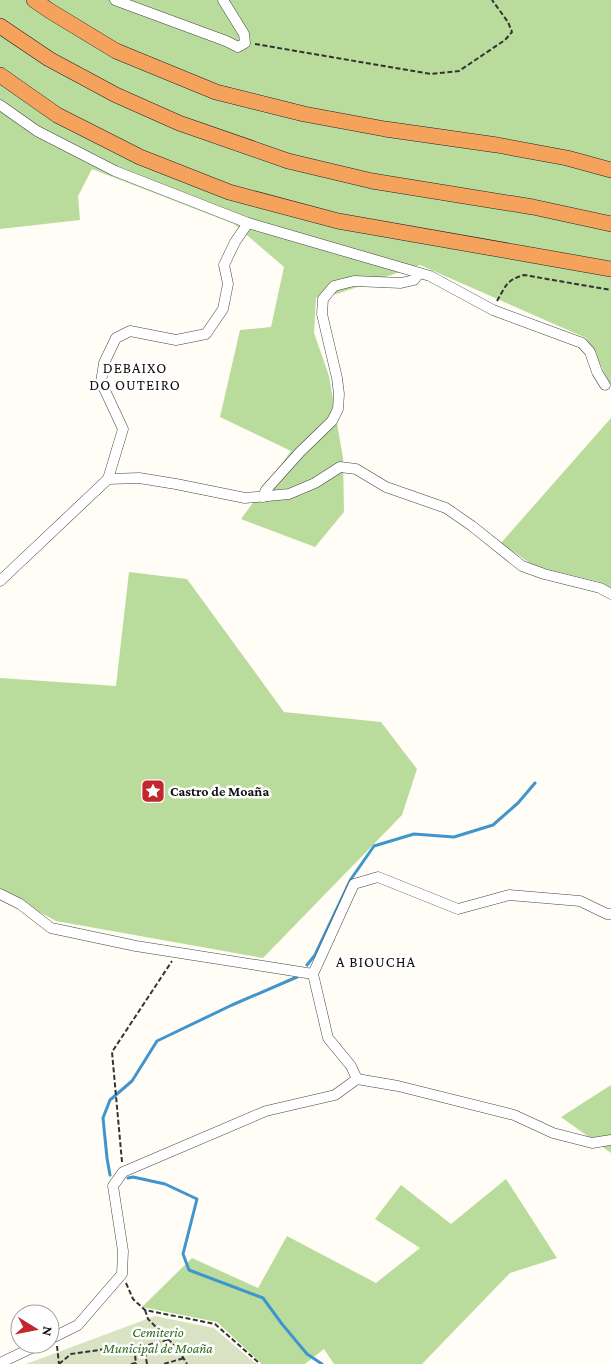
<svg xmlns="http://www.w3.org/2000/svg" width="611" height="1364" viewBox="0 0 611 1364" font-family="'Crimson Pro',serif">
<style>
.forest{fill:#b9dc9c}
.cemetery{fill:#d9e3c4}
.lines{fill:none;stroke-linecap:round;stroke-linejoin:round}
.stream{stroke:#3f96cf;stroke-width:3}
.minor-casing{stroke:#444;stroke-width:11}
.highway-casing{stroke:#222;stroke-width:16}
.path{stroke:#333;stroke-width:2;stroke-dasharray:5 2.5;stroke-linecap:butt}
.minor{stroke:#fff;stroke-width:10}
.highway{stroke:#f5a25d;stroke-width:15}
.labels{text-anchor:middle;stroke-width:5;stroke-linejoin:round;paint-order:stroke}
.poi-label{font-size:14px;font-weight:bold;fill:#111;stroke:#fff;text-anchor:start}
.park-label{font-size:14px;font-style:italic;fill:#2f6b1f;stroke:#fff}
.neighbourhood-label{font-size:15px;letter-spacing:1px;fill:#111;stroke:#fff}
</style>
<rect width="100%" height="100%" fill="#fffdf5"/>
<g class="forest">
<polygon points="0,0 611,0 611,385 586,338 420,265 340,293 316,298 314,333 329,376 343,458 344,512 315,547 241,519 291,451 220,417 240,330 271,327 284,267 234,224 92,169 78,196 80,220 0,229"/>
<polygon points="611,418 611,589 600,582 534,566 501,543"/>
<polygon points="129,572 187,579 284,712 381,722 417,769 402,815 263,958 56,921 0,891 0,678 116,686"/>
<polygon points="611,1085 611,1153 561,1117"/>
<polygon points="506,1179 557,1258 510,1273 422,1364 334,1364 324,1349 305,1364 261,1364 261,1363 217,1322 142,1307 192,1258 258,1288 287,1236 376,1283 420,1248 375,1219 401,1185 451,1224"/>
</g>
<polygon class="cemetery" points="155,1316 214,1328 255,1363 254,1364 26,1364"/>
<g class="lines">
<g class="stream">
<polyline points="307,965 315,955 351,879 374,846 414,834 454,837 493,825 518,803 535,783"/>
<polyline points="110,1175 107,1158 103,1118 110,1100 132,1081 157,1041 232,1005 297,977"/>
<polyline points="128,1178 133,1177 165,1184 197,1199 183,1254 189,1270 263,1298 282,1324 307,1354 322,1364"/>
</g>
<g class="minor-casing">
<g id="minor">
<polyline points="115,0 226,41 238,47 245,43 244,34 223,0"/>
<polyline points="0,105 37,131 115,171 248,223 430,276 493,310 582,343 590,352 597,372 605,385"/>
<polyline points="108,479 139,478 176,484 245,498 289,494 315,483 340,467 356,469 386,487 446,508 472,526 522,566 544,574 600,588 611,594"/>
<polyline points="263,497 266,490 300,452 332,421 338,409 339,394 337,378 322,314 323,299 334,286 354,281 401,283 414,280 419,273"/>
<polyline points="0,581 108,479 123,429 101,382 104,363 116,338 130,331 176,340 206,334 223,309 228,284 224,265 235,242 248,223"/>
<polyline points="0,894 20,904 51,928 136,946 313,974"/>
<polyline points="357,1079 351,1066 328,1038 313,974 354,884 378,877 458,909 509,895 580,901 607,914 611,914"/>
<polyline points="50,1339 78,1325 122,1274 123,1251 113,1186 123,1172 266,1111 335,1095 357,1079 398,1086 514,1115 553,1133 592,1143 611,1140"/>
<polyline points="0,1363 40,1344"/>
</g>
</g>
<g class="highway-casing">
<g id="highway">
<polyline points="34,0 50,11 116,51 216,92 304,114 385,129 497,145 567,158 611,170"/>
<polyline points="0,26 49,59 116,95 179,123 288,161 372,181 533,207 611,224"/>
<polyline points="0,75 57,115 140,157 229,192 338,221 611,269"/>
</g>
</g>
<g class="path">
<polyline points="255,44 431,74 459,71 505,40 512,32 508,22 492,0"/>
<path d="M 497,301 C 506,286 506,280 524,275 L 611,290"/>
<polyline points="122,1162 112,1052 172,961"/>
<polyline points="126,1283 133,1299 145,1310 215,1324 258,1362 256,1364"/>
<polyline points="145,1310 148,1319 178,1349 187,1364"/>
<polyline points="57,1346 59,1364"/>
<polyline points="59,1364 71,1354 134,1345 136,1364"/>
<polyline points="131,1364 136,1363"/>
<polyline points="147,1364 144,1346 169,1340"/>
<polyline points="164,1364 184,1358"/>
</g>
<use href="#minor" class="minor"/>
<use href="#highway" class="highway"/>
</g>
<defs>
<g id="sight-square" transform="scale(1.25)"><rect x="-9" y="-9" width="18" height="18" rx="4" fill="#c4262e" stroke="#fff"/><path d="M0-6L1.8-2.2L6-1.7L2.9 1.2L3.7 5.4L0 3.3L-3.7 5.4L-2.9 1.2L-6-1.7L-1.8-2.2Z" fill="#fff"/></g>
</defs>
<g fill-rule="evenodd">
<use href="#sight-square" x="153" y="791"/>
</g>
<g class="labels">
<g class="poi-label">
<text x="170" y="796">Castro de Moaña</text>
</g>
<g class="park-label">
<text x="158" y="1337">Cemiterio<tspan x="158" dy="16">Municipal de Moaña</tspan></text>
</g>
<g class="neighbourhood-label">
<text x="135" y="373">DEBAIXO<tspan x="135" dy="17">DO OUTEIRO</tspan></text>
<text x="376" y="967">A BIOUCHA</text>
</g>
</g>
<g transform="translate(35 1329) rotate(100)"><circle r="24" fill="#ffffff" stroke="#a0a0a0"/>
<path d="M0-4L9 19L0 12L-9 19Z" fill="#c4262e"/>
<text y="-8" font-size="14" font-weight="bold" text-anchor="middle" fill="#111111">N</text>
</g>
</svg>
